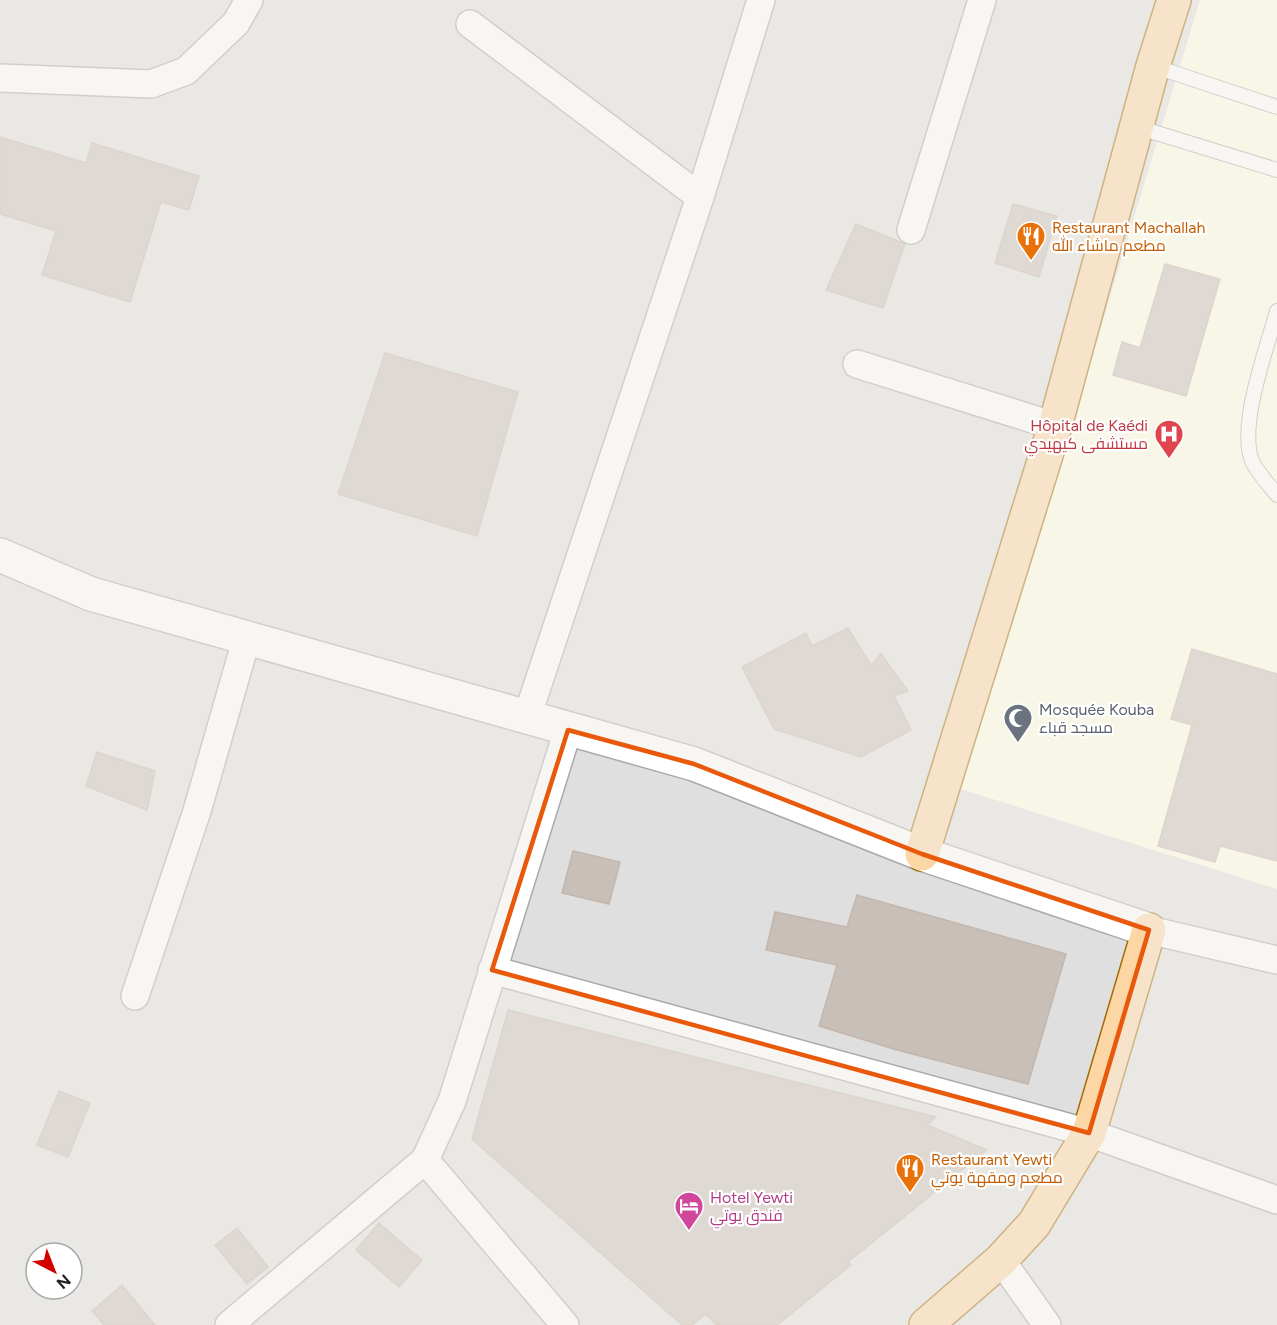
<svg xmlns="http://www.w3.org/2000/svg" width="1277" height="1325" viewBox="0 0 1277 1325" font-family="Figtree,Cairo,sans-serif">
<style>
.residential{fill:#e0dfdf;fill-rule:evenodd}
.education{fill:#ffffe5}
.building{fill:#c7bfb8;stroke:#c4b6ab;stroke-width:1.5}
.lines{fill:none;stroke-linecap:round;stroke-linejoin:round}
.service-casing{stroke:#a9a9a9;stroke-width:16}
.minor-casing{stroke:#a9a9a9;stroke-width:30}
.tertiary-casing{stroke:#a9a9a9;stroke-width:36}
.primary-casing{stroke:#a06b00;stroke-width:36}
.service{stroke:#fff;stroke-width:14}
.minor{stroke:#fff;stroke-width:27}
.tertiary{stroke:#fff;stroke-width:33}
.primary{stroke:#fcd6a4;stroke-width:33}
.marked{fill:none;stroke:#e8590c;stroke-width:4.5;stroke-linejoin:round}
.labels{text-anchor:middle;stroke-width:4.5;stroke-linejoin:round;paint-order:stroke}
.food-label{font-size:16px;fill:#c56008;stroke:#fff;text-anchor:start}
.health-label{font-size:16px;fill:#be3a42;stroke:#fff;text-anchor:end}
.worship-label{font-size:16px;fill:#5b616d;stroke:#fff;text-anchor:start}
.hotel-label{font-size:16px;fill:#b23c85;stroke:#fff;text-anchor:start}
</style>
<rect width="100%" height="100%" fill="#f2efe9"/>
<path class="residential" d="M 0,0 L 1277,0 L 1277,1325 L 0,1325 ZM 36,1253 L 72,1253 L 72,1289 L 36,1289 Z"/>
<polygon class="education" points="1200,0 1277,0 1277,889 961,789"/>
<g class="building">
<polygon points="0,137 86,163 92,143 199,176 189,210 161,202 130,302 42,275 56,231 0,214"/>
<polygon points="1013,204 1057,216 1039,277 995,263"/>
<polygon points="856,224 905,244 883,308 826,290"/>
<polygon points="1165,264 1220,279 1186,396 1113,375 1122,342 1140,348"/>
<polygon points="385,353 518,392 477,536 338,494"/>
<polygon points="848,628 871,665 881,654 908,691 894,696 911,730 861,757 774,729 742,667 806,633 812,646"/>
<polygon points="1192,649 1277,674 1277,861 1220,846 1215,862 1158,846 1192,725 1171,719"/>
<polygon points="97,752 155,771 147,810 86,786"/>
<polygon points="573,851 620,862 609,904 562,893"/>
<polygon points="857,895 1066,954 1028,1084 897,1050 819,1026 837,965 766,950 775,912 847,927"/>
<polygon points="508,1010 936,1117 927,1125 987,1150 848,1262 851,1265 777,1325 716,1325 706,1314 692,1325 682,1325 472,1139"/>
<polygon points="59,1091 90,1103 68,1157 37,1145"/>
<polygon points="379,1223 422,1260 399,1287 356,1250"/>
<polygon points="237,1228 268,1267 247,1284 215,1245"/>
<polygon points="122,1285 155,1325 104,1325 92,1311"/>
</g>
<g class="lines">
<g class="service-casing">
<g id="service">
<polyline points="1153,66 1277,107"/>
<polyline points="1137,127 1277,170"/>
<path d="M 1277,311 C 1267,348 1238,425 1252,461 C 1257,472 1269,485 1277,495"/>
</g>
</g>
<g class="minor-casing">
<g id="minor">
<polyline points="470,24 700,197"/>
<polyline points="0,78 151,84 186,71 236,23 249,0"/>
<polyline points="911,230 982,0"/>
<polyline points="857,364 1055,426"/>
<polyline points="527,717 700,197 761,0"/>
<polyline points="1149,930 1277,960"/>
<polyline points="492,970 1089,1133 1277,1200"/>
<polyline points="135,996 197,811 247,637"/>
<polyline points="425,1160 565,1325"/>
<polyline points="1001,1260 1047,1325"/>
<polyline points="229,1325 425,1160 452,1101 568,730"/>
</g>
</g>
<g class="tertiary-casing">
<polyline id="tertiary" points="0,555 91,594 694,764 922,854 1149,930"/>
</g>
<g class="primary-casing">
<g id="primary">
<polyline points="922,854 1055,426 1153,66 1174,0"/>
<polyline points="926,1325 1001,1260 1034,1224 1089,1133 1149,930"/>
</g>
</g>
<use href="#service" class="service"/>
<use href="#minor" class="minor"/>
<use href="#tertiary" class="tertiary"/>
<use href="#primary" class="primary"/>
</g>
<path d="M0 0H1277V1325H0ZM 568,730 L 694,764 L 922,854 L 1149,930 L 1089,1133 L 492,970 Z" fill="#f2efe9" fill-opacity=".55" fill-rule="evenodd"/>
<path class="marked" d="M 568,730 L 694,764 L 922,854 L 1149,930 L 1089,1133 L 492,970 Z"/>
<defs>
<g id="restaurant-pin" transform="scale(1.5)"><path d="M0 17L-7.5 6A9.5 9.5 0 1 1 7.5 6Z" fill="#e8710a" stroke="#fff"/><path d="M-5-6h1v4h1v-4h1v4h1v-4h1v5L-1.5 .5V6h-2V.5L-5-1ZM5-6V6H3V1.5H1.5Q1.5-4 5-6Z" fill="#fff"/></g>
<g id="hospital-pin" transform="scale(1.5)"><path d="M0 17L-7.5 6A9.5 9.5 0 1 1 7.5 6Z" fill="#e0444e" stroke="#fff"/><path d="M-5-5h3v3.5h4V-5h3V5h-3V1.5h-4V5h-3Z" fill="#fff"/></g>
<g id="mosque-pin" transform="scale(1.5)"><path d="M0 17L-7.5 6A9.5 9.5 0 1 1 7.5 6Z" fill="#6b7280" stroke="#fff"/><path d="M3.5-4.9A6 6 0 1 0 3.5 4.9A5 5 0 1 1 3.5-4.9Z" fill="#fff"/></g>
<g id="hotel-pin" transform="scale(1.5)"><path d="M0 17L-7.5 6A9.5 9.5 0 1 1 7.5 6Z" fill="#d1479c" stroke="#fff"/><path d="M-6-4.5h1.5V1H6V5H4.5V3h-9V5H-6ZM-4 0a1.8 1.8 0 1 1 3.6 0ZM.5 0V-2.5h3Q6-2.5 6 0Z" fill="#fff"/></g>
</defs>
<g fill-rule="evenodd">
<use href="#restaurant-pin" x="1031" y="236"/>
<use href="#hospital-pin" x="1169" y="434"/>
<use href="#mosque-pin" x="1018" y="718"/>
<use href="#restaurant-pin" x="910" y="1168"/>
<use href="#hotel-pin" x="689" y="1206"/>
</g>
<g class="labels">
<g class="food-label">
<text x="1052" y="233">Restaurant Machallah<tspan x="1052" dy="18">مطعم ماشاء الله</tspan></text>
<text x="931" y="1165">Restaurant Yewti<tspan x="931" dy="18">مطعم ومقهة يوتي</tspan></text>
</g>
<g class="health-label">
<text x="1148" y="431">Hôpital de Kaédi<tspan x="1148" dy="18">مستشفى كيهيدي</tspan></text>
</g>
<g class="worship-label">
<text x="1039" y="715">Mosquée Kouba<tspan x="1039" dy="18">مسجد قباء</tspan></text>
</g>
<g class="hotel-label">
<text x="710" y="1203">Hotel Yewti<tspan x="710" dy="18">فندق يوتي</tspan></text>
</g>
</g>
<g transform="translate(54 1271) rotate(138)"><circle r="28" fill="#ffffff" stroke="#a7a7a7" stroke-width="1.5"/>
<path d="M0-4.5L10 22L0 15L-10 22Z" fill="#d40000"/>
<text y="-9" font-size="16" font-weight="bold" text-anchor="middle" fill="#222222">N</text>
</g>
</svg>
